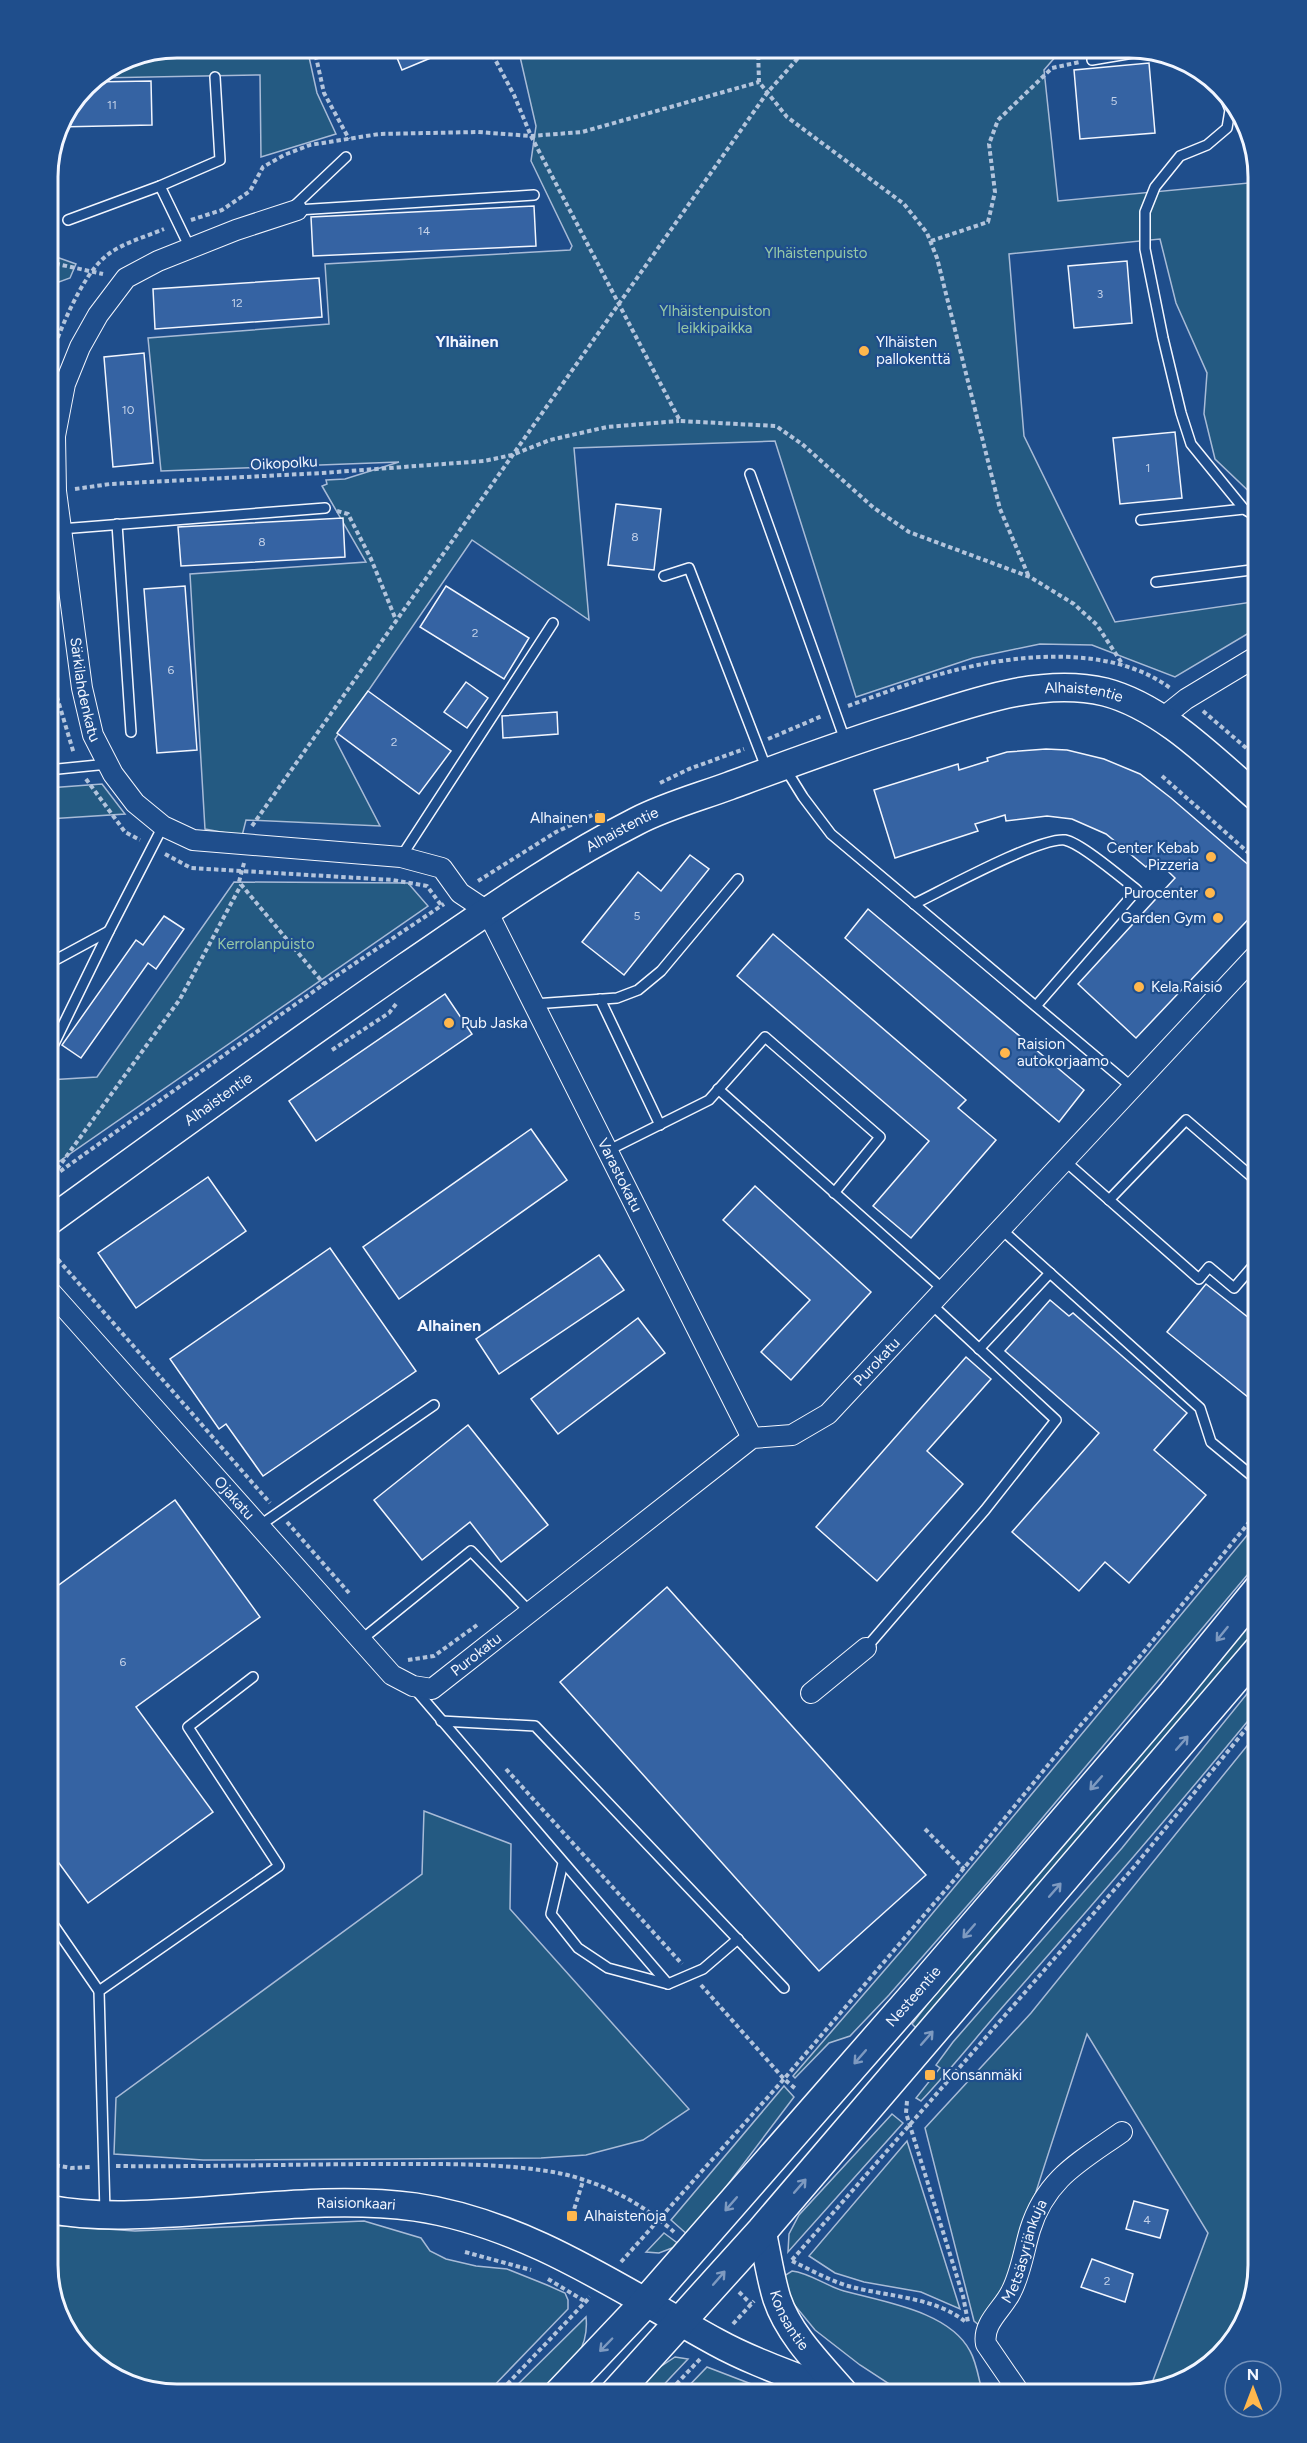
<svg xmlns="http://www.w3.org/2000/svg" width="1307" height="2443" viewBox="0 0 1307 2443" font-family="Figtree,sans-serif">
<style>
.green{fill:#245a82;stroke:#a8bbd7;stroke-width:1.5}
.building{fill:#3563a3;stroke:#f2f6ff;stroke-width:1.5}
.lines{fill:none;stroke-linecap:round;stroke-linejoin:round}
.lane-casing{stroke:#f2f6ff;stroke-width:12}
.street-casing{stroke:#f2f6ff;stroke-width:22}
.secondary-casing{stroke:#f2f6ff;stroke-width:30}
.primary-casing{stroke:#f2f6ff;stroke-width:33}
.path{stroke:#b3c4dc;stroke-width:4;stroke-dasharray:4.5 3;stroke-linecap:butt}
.lane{stroke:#1f4e8c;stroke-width:9}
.street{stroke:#1f4e8c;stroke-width:20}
.secondary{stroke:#1f4e8c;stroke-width:27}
.primary{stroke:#1f4e8c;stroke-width:30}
.oneway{stroke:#7e9ac0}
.poi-dot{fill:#ffb74d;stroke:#1f4e8c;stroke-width:2}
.labels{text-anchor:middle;stroke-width:4.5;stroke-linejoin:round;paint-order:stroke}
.number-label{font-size:12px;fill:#c3d1e8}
.park-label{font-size:15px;fill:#97c8a6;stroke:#1f4e8c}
.poi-label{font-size:15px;fill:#f2f6ff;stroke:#1f4e8c;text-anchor:start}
.street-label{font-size:15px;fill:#f2f6ff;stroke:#1f4e8c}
.neighbourhood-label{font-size:16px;font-weight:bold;fill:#f2f6ff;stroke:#1f4e8c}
.rim{fill:none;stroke:#f2f6ff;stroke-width:3}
</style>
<rect width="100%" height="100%" fill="#1f4e8c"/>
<g class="green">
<polygon points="178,48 307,48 317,93 336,134 261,157 260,75 98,78 128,58"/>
<polygon points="518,48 1063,48 1044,70 1058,201 1259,182 1259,501 1215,459 1204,414 1207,373 1176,303 1160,239 1009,254 1024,436 1115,622 1259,601 1259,627 1175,677 1092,645 1040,644 973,658 856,697 775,441 574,448 589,620 472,540 335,739 380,826 246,820 242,836 205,829 190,574 366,562 322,486 327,484 326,480 345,479 399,462 161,471 148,338 329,324 325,264 570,250 572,246 531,161 536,126"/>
<polygon points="48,254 76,264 70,278 48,286"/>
<polygon points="102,784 125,814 48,819 48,788"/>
<polygon points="234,882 408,883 428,906 48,1169 48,1080 97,1077"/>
<polygon points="1259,1521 1259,1561 996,1873 889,1995 850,2036 829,2043 795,2078 793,2076 902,1950"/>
<polygon points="1259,1608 1259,1630 1120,1798 918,2030 912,2024 956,1967"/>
<path d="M 1259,1679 L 1259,1708 L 1252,1716 C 1172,1813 1090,1908 1007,2002 C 978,2035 951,2069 921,2101 L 916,2098 L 940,2068 L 936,2065 L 953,2042 L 1122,1848 Z"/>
<polygon points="1259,1731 1259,2266 1237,2338 1179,2385 1149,2391 1208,2233 1087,2034 990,2334 974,2321 925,2128 1031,2013"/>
<polygon points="424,1811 511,1844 510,1909 689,2109 643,2140 586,2155 541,2158 203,2160 114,2154 116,2098 422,1874"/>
<polygon points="784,2086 794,2097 689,2236 671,2220"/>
<polygon points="892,2114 903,2123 788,2252 789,2234 799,2215"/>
<polygon points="907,2141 960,2309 921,2292 864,2282 835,2273 809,2256"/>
<polygon points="364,2221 421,2238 430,2251 446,2259 476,2266 507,2269 547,2285 565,2293 568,2300 568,2309 485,2395 169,2395 105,2373 58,2315 48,2265 48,2225 135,2231"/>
<polygon points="664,2233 680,2245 659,2253 646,2252"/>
<path d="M 792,2271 C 810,2273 826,2286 844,2291 C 883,2302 949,2311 970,2351 C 977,2363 979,2381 983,2395 L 906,2395 L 860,2365 L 815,2330 L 792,2302 L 784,2276 Z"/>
<path d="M 586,2317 C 590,2355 564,2370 539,2395 L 507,2395 Z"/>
<polygon points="675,2357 688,2359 654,2395 632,2395 660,2367"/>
<polygon points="707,2367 780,2395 680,2395"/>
</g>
<g class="building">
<polygon points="393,48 429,48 433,57 402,70"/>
<polygon points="1149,63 1155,133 1080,139 1074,70"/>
<polygon points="151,81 152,125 58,127 86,86 92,82"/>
<polygon points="534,206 536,246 313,256 311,217"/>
<polygon points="1127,261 1132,323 1074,328 1068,266"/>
<polygon points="319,278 322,317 155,329 153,289"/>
<polygon points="144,353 153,463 113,467 104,357"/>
<polygon points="1175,432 1182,498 1120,504 1113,438"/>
<polygon points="616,504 661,509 654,570 608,565"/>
<polygon points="343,518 345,557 181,566 178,527"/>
<polygon points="185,586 197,750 157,753 144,589"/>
<polygon points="446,586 529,638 504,679 420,627"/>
<polygon points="466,682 488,698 467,728 444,712"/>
<polygon points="368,691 451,751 419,794 337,733"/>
<polygon points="557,712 558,734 503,738 502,716"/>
<polygon points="1046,749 1067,750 1104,759 1140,774 1171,798 1259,874 1259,908 1136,1038 1078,984 1175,878 1154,858 1146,867 1106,834 1072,819 1047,816 1006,821 1005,815 975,824 978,831 895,858 874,790 958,764 959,770 988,761 987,758 1007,752"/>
<polygon points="690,855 709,869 624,975 582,942 638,872 661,891"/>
<polygon points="868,909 1084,1090 1059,1122 845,938"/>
<polygon points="164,916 184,929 156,969 148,963 81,1058 62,1045 136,940 143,945"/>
<polygon points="773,934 966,1100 958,1108 996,1140 911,1238 873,1206 929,1141 737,976"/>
<polygon points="445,994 472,1034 316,1141 289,1101"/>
<polygon points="531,1129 567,1180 399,1299 363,1247"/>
<polygon points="208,1177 246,1231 136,1308 98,1253"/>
<polygon points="755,1186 871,1292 791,1380 761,1352 810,1300 723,1220"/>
<polygon points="330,1248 416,1371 263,1476 226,1424 219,1429 170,1359"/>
<polygon points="599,1255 624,1290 499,1374 476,1339"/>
<polygon points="1206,1284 1254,1322 1259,1316 1259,1406 1167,1332"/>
<polygon points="1050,1300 1069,1316 1073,1313 1187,1413 1154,1450 1206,1495 1129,1583 1105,1562 1079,1591 1012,1532 1099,1433 1005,1351"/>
<polygon points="638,1318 665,1353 558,1434 531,1399"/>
<polygon points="966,1357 991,1379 927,1451 963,1484 877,1581 816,1527"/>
<polygon points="468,1425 548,1525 501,1562 470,1522 422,1560 374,1500"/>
<polygon points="175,1500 260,1617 136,1707 213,1812 88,1903 48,1848 48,1593"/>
<polygon points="667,1587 926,1875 819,1971 560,1682"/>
<polygon points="1134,2201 1168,2210 1160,2238 1126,2229"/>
<polygon points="1092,2259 1133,2274 1125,2302 1081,2287"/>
</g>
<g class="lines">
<g class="lane-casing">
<g id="lane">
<polyline points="1092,60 1145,51"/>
<polyline points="1224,95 1230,110 1227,128 1207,145 1180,156 1155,187 1145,212 1145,249 1163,338 1181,413 1191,444 1244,509"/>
<polyline points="160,186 190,248"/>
<polyline points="291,209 346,157"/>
<polyline points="297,210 534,195"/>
<polyline points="68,220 160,186 220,160 215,77"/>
<polyline points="750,474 845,740"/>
<polyline points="1141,520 1244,509 1259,518"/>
<polyline points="117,524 131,732"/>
<polyline points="48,530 325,508"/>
<polyline points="664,576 689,568 767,770"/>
<polyline points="1156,582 1259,569"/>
<polyline points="785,768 803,797 831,834 1133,1088"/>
<polyline points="48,770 108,764"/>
<polyline points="401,857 553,623"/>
<path d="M 914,904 C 943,890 1039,837 1065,840 C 1081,843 1123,879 1137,890 L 1036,1006"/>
<polyline points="48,964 109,931"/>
<polyline points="600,999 660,1125"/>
<polyline points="534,1004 617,998 638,990 661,971 738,879"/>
<polyline points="48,1056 109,931 163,826"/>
<polyline points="718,1089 944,1290"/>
<polyline points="607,1151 709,1100 765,1037 880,1137 834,1193"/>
<polyline points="1065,1161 1199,1279 1209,1267 1234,1288 1259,1259"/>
<polyline points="1109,1200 1186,1120 1259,1183"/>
<polyline points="1001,1229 1200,1408 1211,1442 1251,1475"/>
<polyline points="979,1349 1050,1273"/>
<polyline points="259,1526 434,1405"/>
<polyline points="361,1640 471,1551 530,1612"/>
<polyline points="866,1648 985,1510 1056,1420 931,1304"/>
<polyline points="414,1688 668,1984"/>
<polyline points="441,1721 535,1726 784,1988"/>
<polyline points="563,1863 551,1914 578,1948 608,1968 668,1984 703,1969 738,1939"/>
<polyline points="48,1917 99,1991"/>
<polyline points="105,2212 99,1991 279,1866 188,1727 253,1677"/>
</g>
</g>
<g class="street-casing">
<g id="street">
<path id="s1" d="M 297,210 L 236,230 L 158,261 L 126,278 L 98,315 L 80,347 L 65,384 L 55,436 L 56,491 L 82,688 L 93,735 L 113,774 L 135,803 L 163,826 L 193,840 L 401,857 L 442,868 L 460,893 L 487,911 L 752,1438"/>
<polyline points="1161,719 1186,699 1259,655"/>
<path id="s2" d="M 48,1289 L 392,1675 L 413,1686 L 432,1689 L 752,1438 L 792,1435 L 828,1414 L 1259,952"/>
<polyline points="811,1693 866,1648"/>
<path id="s3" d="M 1021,2395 L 986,2344 C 982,2323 1003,2309 1011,2292 C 1021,2273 1024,2250 1030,2230 C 1046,2178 1081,2161 1122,2132"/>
</g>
</g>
<g class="secondary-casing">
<g id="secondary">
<path id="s4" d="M 48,1222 C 167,1136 286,1049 407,966 C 482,915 556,862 637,821 C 666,806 699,797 729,786 C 786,765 842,744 900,726 C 964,706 1037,676 1105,692 C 1163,707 1215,761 1259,799"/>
<path id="s5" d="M 48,2209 C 94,2218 142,2215 189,2212 C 264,2207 340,2197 415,2207 C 525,2223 621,2290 716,2342 C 756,2364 801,2378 842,2395"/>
<path id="s6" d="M 762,2231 C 767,2253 770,2277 777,2299 C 789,2335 821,2366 845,2394"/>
</g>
</g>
<g class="primary-casing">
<g id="primary">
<path id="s7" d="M 558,2395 L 646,2302 L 926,1982 L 1173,1694 L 1259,1589"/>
<polyline points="614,2395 762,2231 1259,1650"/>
</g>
</g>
<g class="path">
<polyline points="314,48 324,93 349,139"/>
<polyline points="489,48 514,95 531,136 680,421 776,426 802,444 874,508 909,532 1030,577 1074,604 1097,625 1123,665"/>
<polyline points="758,48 759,82 787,117 904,204 927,233 937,258 1000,509 1029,577"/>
<polyline points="191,220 222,210 250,191 263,167 284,155 310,145 379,134 478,132 531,136 582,132 759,82"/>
<polyline points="931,241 988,222 995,192 989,144 998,120 1052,68 1080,62"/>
<polyline points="48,262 103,274"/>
<path d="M 48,366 C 57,336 81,276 106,256 C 122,243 145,237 164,229"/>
<polyline points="75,489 110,484 322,473 484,461 512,455 550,440 607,427 679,421"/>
<polyline points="337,511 348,514 371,559 396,620"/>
<polyline points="48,622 57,697 74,754"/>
<path d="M 848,706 C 881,694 914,681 948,672 C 1015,654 1111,644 1170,688"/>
<polyline points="1203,711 1259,759"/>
<polyline points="768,739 822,716"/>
<polyline points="1162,776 1259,862"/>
<polyline points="86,779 125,832 140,840"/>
<polyline points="660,783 689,769 744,749"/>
<polyline points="252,826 767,93 807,48"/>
<polyline points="165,854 191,868 393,880 427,886 441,905"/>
<polyline points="244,863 239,882 324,984"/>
<polyline points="478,881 556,832 601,811"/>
<polyline points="332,1050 389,1013 396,1004"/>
<polyline points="53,1175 180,999 241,885"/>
<polyline points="48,1180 324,984 444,904"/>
<polyline points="48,1248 270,1503"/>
<polyline points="287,1522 349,1593"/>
<polyline points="408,1660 434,1656 477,1625"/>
<polyline points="506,1769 682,1964"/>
<polyline points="925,1829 964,1869"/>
<polyline points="701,1985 784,2079 797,2090"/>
<polyline points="907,2101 906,2113 963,2296 968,2322"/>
<polyline points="48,2164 71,2168 90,2167"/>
<path d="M 116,2166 C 207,2167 298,2164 389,2164 C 444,2164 499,2163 553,2172 C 598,2180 641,2202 674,2232"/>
<polyline points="572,2216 583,2181"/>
<polyline points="465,2252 531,2270"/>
<polyline points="792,2260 1134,1867 1259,1713"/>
<path d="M 792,2261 C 811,2270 832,2282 852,2287 C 890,2297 936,2297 967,2323"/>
<polyline points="621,2262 784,2079 960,1873 1079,1727 1142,1654 1259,1510"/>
<polyline points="1256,2276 1255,2263 1259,2248"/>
<polyline points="548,2279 586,2302"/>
<polyline points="739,2292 751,2304"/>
<polyline points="733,2324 754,2301"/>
<polyline points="497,2395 590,2297"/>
<polyline points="666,2395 701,2358"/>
</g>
<use href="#lane" class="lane"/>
<use href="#street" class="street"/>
<use href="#secondary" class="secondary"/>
<use href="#primary" class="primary"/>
</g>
<defs><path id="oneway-shaft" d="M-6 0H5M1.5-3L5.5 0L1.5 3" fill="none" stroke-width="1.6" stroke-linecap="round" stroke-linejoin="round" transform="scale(1.5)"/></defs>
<g class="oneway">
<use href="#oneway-shaft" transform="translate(1222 1634) rotate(129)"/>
<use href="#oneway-shaft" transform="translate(1182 1743) rotate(-49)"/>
<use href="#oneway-shaft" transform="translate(1096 1783) rotate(131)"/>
<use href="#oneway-shaft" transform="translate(1055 1890) rotate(-49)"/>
<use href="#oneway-shaft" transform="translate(969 1931) rotate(131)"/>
<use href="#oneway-shaft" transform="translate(927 2038) rotate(-49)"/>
<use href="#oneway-shaft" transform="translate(860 2057) rotate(131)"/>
<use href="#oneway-shaft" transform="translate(800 2186) rotate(-49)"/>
<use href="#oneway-shaft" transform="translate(731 2204) rotate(131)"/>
<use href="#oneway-shaft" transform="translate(719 2278) rotate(-49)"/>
<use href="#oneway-shaft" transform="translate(606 2345) rotate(134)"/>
</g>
<g class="poi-dot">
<circle cx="864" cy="351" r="6"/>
<rect x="594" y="812" width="12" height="12" rx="3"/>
<circle cx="1211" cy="857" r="6"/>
<circle cx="1210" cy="893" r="6"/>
<circle cx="1218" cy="918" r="6"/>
<circle cx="1139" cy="987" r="6"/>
<circle cx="449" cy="1023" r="6"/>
<circle cx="1005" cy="1053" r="6"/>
<rect x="924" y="2069" width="12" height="12" rx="3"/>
<rect x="566" y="2210" width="12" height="12" rx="3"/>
</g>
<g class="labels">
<g class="number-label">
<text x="1114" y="105">5</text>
<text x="112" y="109">11</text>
<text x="424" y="235">14</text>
<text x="1100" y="298">3</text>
<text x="237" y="307">12</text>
<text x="128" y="414">10</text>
<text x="1148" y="472">1</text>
<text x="635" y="541">8</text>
<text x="262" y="546">8</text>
<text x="475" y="637">2</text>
<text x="171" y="674">6</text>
<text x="394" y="746">2</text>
<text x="637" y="920">5</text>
<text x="123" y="1666">6</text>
<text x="1147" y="2224">4</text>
<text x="1107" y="2285">2</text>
</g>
<g class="park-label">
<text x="816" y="258">Ylhäistenpuisto</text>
<text x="715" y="316">Ylhäistenpuiston<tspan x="715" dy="17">leikkipaikka</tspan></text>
<text x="266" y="949">Kerrolanpuisto</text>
</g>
<g class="poi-label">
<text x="876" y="347">Ylhäisten<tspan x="876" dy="17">pallokenttä</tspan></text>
<text x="588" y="823" text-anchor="end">Alhainen</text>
<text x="1199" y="853" text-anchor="end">Center Kebab<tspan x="1199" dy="17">Pizzeria</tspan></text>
<text x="1198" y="898" text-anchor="end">Purocenter</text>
<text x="1206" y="923" text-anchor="end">Garden Gym</text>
<text x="1151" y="992">Kela Raisio</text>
<text x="461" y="1028">Pub Jaska</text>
<text x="1017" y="1049">Raision<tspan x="1017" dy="17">autokorjaamo</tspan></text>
<text x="942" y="2080">Konsanmäki</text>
<text x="584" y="2221">Alhaistenoja</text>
</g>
<g class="street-label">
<text transform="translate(284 463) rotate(-3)" y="5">Oikopolku</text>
<text dy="5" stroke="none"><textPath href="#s1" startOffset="616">Särkilahdenkatu</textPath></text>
<text dy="5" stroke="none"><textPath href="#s4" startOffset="1182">Alhaistentie</textPath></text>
<text dy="5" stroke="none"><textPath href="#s4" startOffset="696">Alhaistentie</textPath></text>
<text dy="5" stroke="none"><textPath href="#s4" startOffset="210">Alhaistentie</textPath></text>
<text dy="5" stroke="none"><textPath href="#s1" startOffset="1422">Varastokatu</textPath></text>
<text dy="5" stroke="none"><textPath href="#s2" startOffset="1120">Purokatu</textPath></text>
<text dy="5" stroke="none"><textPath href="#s2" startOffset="280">Ojakatu</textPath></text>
<text dy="5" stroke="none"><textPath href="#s2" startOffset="616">Purokatu</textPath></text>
<text dy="5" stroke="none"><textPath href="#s7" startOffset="534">Nesteentie</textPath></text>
<text dy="5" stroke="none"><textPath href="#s5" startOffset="309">Raisionkaari</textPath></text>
<text dy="5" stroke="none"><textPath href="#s3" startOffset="164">Metsäsyrjänkuja</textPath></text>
<text dy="5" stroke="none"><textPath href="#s6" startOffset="94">Konsantie</textPath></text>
</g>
<g class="neighbourhood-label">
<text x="467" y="347">Ylhäinen</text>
<text x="449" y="1331">Alhainen</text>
</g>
</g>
<path d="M0 0H1307V2443H0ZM177 58H1129A119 119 0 0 1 1248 177V2265A119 119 0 0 1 1129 2384H177A119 119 0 0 1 58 2265V177A119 119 0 0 1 177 58Z" fill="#1f4e8c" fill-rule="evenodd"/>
<path class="rim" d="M177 58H1129A119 119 0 0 1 1248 177V2265A119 119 0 0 1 1129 2384H177A119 119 0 0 1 58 2265V177A119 119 0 0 1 177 58Z"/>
<g transform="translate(1253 2389)"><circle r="28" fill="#1f4e8c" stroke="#7391ba" stroke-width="1.5"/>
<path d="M0-4.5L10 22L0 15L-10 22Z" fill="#ffb74d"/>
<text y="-9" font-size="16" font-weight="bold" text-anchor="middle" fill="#f2f6ff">N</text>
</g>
</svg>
